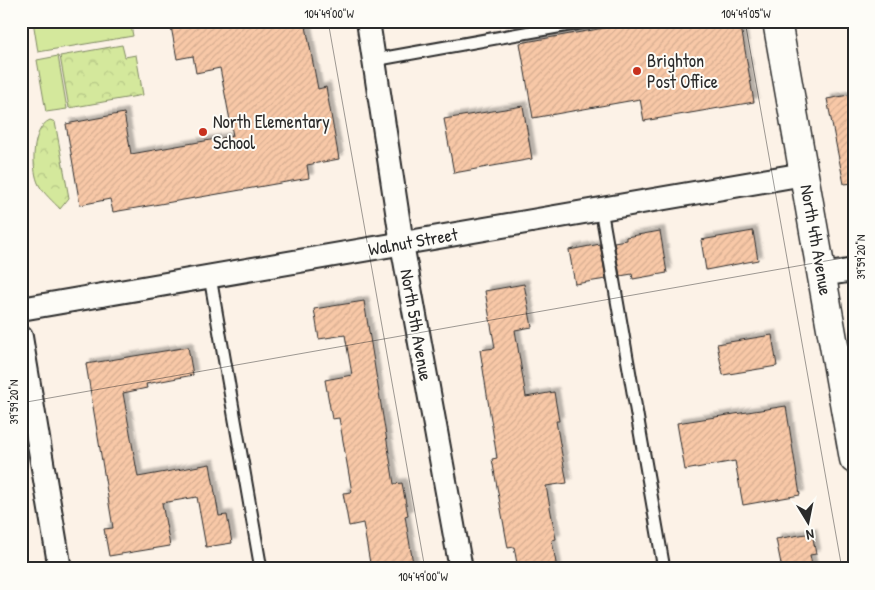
<svg xmlns="http://www.w3.org/2000/svg" width="875" height="590" viewBox="0 0 875 590" font-family="'Patrick Hand',sans-serif">
<style>
.forest{fill:url(#forest-crowns);stroke:#808a64}
.pitch{fill:#d4e89c;stroke:#808a64}
.building{fill:url(#building-hatch);stroke:#2b2b2b;filter:url(#shadow)}
.lines{fill:none;stroke-linecap:round;stroke-linejoin:round}
.lane-casing{stroke:#2b2b2b;stroke-width:15}
.street-casing{stroke:#2b2b2b;stroke-width:26}
.secondary-casing{stroke:#2b2b2b;stroke-width:31}
.lane{stroke:#fdfcf7;stroke-width:11}
.street{stroke:#fdfcf7;stroke-width:22}
.secondary{stroke:#fdfcf7;stroke-width:28}
.ticks{fill:none;stroke:#2b2b2b;stroke-width:1;stroke-opacity:0.45}
.poi-dot{fill:#c8321e;stroke:#fdfcf7;stroke-width:2}
.labels{text-anchor:middle;stroke-width:4;stroke-linejoin:round;paint-order:stroke}
.poi-label{font-size:18px;fill:#2b2b2b;stroke:#fdfcf7;text-anchor:start}
.street-label{font-size:18px;fill:#2b2b2b;stroke:#fdfcf7}
.neatline{fill:none;stroke:#2b2b2b;stroke-width:2}
.ticks-label{font-size:12px;text-anchor:middle;fill:#2b2b2b}
</style>
<defs>
<pattern id="forest-crowns" width="20" height="18" patternUnits="userSpaceOnUse" patternTransform="scale(1.25)"><rect width="20" height="18" fill="#d4e89c"/><path d="M2 6a3 3 0 1 1 6 0M12 15a3 3 0 1 1 6 0" fill="none" stroke="#b6c787"/></pattern>
<pattern id="building-hatch" width="6" height="6" patternUnits="userSpaceOnUse" patternTransform="scale(1.25)"><rect width="6" height="6" fill="#f8c8a7"/><path d="M-1 1l2-2M0 6l6-6M5 7l2-2" fill="none" stroke="#d5ac90"/></pattern>
<filter id="shadow"><feDropShadow dx="4.5" dy="-4.5" stdDeviation="1" flood-color="#0004"/></filter>
</defs>
<rect width="100%" height="100%" fill="#fcf2e7"/>
<filter id="ink" filterUnits="userSpaceOnUse"><feTurbulence type="fractalNoise" baseFrequency=".02" numOctaves="2"/><feDisplacementMap in="SourceGraphic" scale="10" xChannelSelector="R" yChannelSelector="G"/><feConvolveMatrix kernelMatrix="1 2 1 2 8 2 1 2 1" color-interpolation-filters="sRGB"/></filter>
<g filter="url(#ink)">
<g class="forest">
<polygon points="122,45 125,57 136,55 143,95 69,108 60,56"/>
<path d="M 50,120 L 55,122 L 69,198 L 60,209 C 54,202 44,194 39,185 C 31,170 31,128 50,120 Z"/>
</g>
<g class="pitch">
<polygon points="33,21 130,21 133,36 38,52"/>
<polygon points="58,56 67,109 46,112 37,60"/>
</g>
<g class="building">
<polygon points="170,21 305,21 318,89 326,87 339,159 307,165 309,178 224,193 113,212 110,199 80,205 66,124 124,113 131,154 233,136 220,68 196,73 193,56 177,59"/>
<polygon points="643,21 740,21 754,102 644,121 640,99 533,118 520,43"/>
<polygon points="854,94 854,183 844,184 827,99"/>
<polygon points="523,106 532,159 454,173 444,119"/>
<polygon points="660,231 667,273 633,279 632,274 620,276 614,242 626,240 626,237"/>
<polygon points="753,231 758,260 706,270 701,240"/>
<polygon points="600,244 606,279 575,284 569,250"/>
<polygon points="524,284 532,327 515,330 526,397 554,392 559,421 556,421 567,483 546,486 556,539 552,540 557,569 518,569 514,547 508,548 492,459 497,458 480,350 495,348 485,291"/>
<polygon points="364,301 394,484 402,483 408,515 405,516 414,569 371,569 363,523 349,526 343,493 352,492 339,418 332,419 325,380 352,375 345,335 319,339 314,309"/>
<polygon points="772,335 777,366 723,375 717,344"/>
<polygon points="188,347 193,375 146,384 147,388 123,393 138,477 210,464 219,516 227,515 232,543 206,547 197,497 162,503 170,546 109,556 104,529 113,528 86,364"/>
<polygon points="786,406 800,495 743,505 735,461 685,470 677,423"/>
<polygon points="812,533 816,554 810,555 813,569 782,569 776,539"/>
</g>
<g class="lines">
<g class="lane-casing">
<g id="lane">
<polyline points="374,60 591,21"/>
<polyline points="601,209 664,569"/>
<polyline points="210,277 261,569"/>
</g>
</g>
<g class="street-casing">
<g id="street">
<polyline points="368,21 402,244 461,569"/>
<polyline points="822,275 854,270"/>
<polyline points="21,309 804,174"/>
<polyline points="21,337 60,569"/>
</g>
</g>
<g class="secondary-casing">
<polyline id="secondary" points="777,21 854,459"/>
</g>
<use href="#lane" class="lane"/>
<use href="#street" class="street"/>
<use href="#secondary" class="secondary"/>
</g>
</g>
<path class="ticks" d="M 328,21 L 425,569M 745,21 L 842,569M 21,403 L 854,256"/>
<g class="poi-dot">
<circle cx="637" cy="71" r="5"/>
<circle cx="203" cy="132" r="5"/>
</g>
<g class="labels">
<g class="poi-label">
<text x="647" y="67">Brighton<tspan x="647" dy="21">Post Office</tspan></text>
<text x="213" y="128">North Elementary<tspan x="213" dy="21">School</tspan></text>
</g>
<g class="street-label">
<text transform="translate(816 240) rotate(80)" y="6">North 4th Avenue</text>
<text transform="translate(413 242) rotate(-10)" y="6">Walnut Street</text>
<text transform="translate(416 325) rotate(80)" y="6">North 5th Avenue</text>
</g>
</g>
<rect width="875" height="590" fill="none" stroke="#fdfcf7" stroke-width="55"/>
<g transform="translate(808 522) rotate(170)" stroke="#fdfcf7" stroke-width="4" paint-order="stroke">
<path d="M0-4L9 19L0 12L-9 19Z" fill="#2b2b2b"/>
<text y="-8" font-size="14" font-weight="bold" text-anchor="middle" fill="#2b2b2b">N</text>
</g>
<rect x="28" y="28" width="820" height="534" class="neatline"/>
<g class="ticks-label">
<text x="329" y="18">104°49'00"W</text>
<text x="746" y="18">104°49'05"W</text>
<text transform="translate(861 257) rotate(-90)" y="4">39°59'20"N</text>
<text transform="translate(14 402) rotate(-90)" y="4">39°59'20"N</text>
<text x="423" y="581">104°49'00"W</text>
</g>
</svg>
